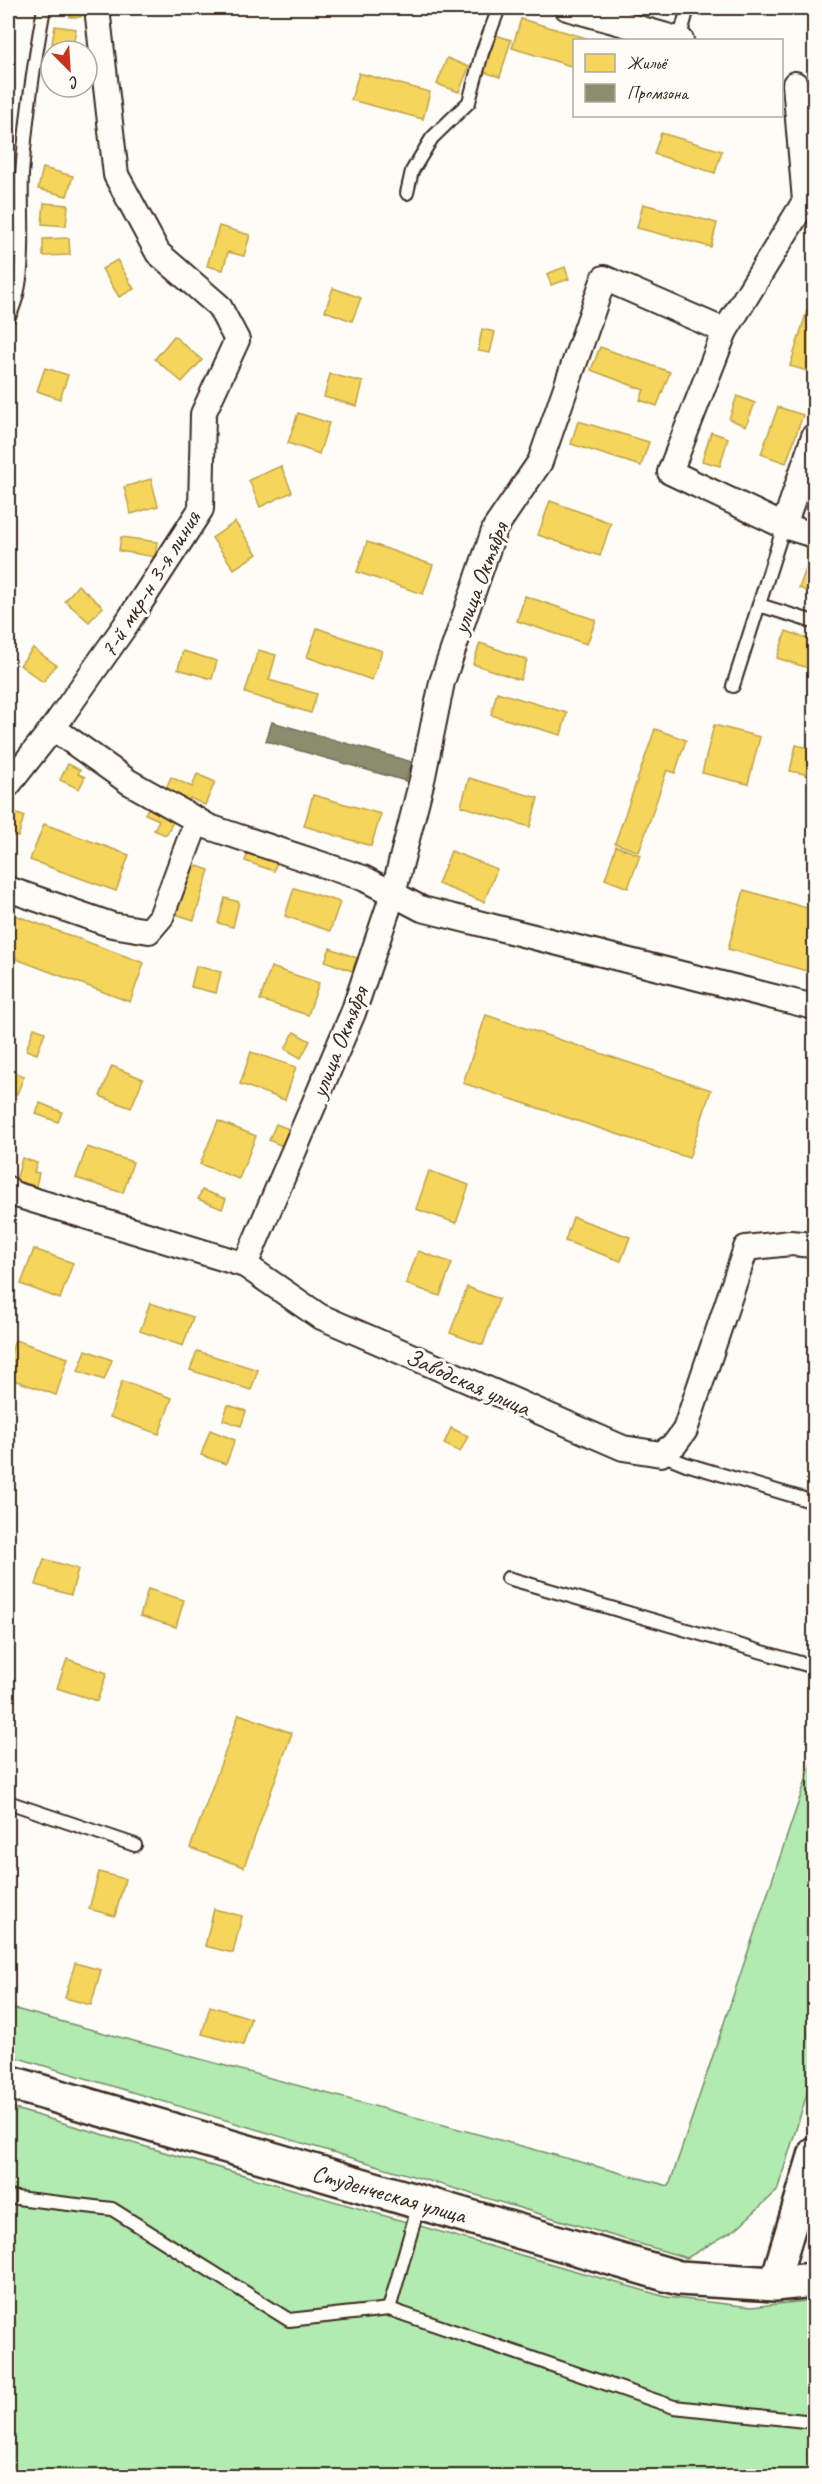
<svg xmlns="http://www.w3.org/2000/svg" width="822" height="2484" viewBox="0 0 822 2484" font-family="Caveat,sans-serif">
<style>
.green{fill:#b1ebb0;stroke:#768a67;stroke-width:1.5}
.homes{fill:#f6d55c;stroke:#bea249;stroke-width:1.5}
.industry{fill:#8c8c6e;stroke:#746f56;stroke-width:1.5}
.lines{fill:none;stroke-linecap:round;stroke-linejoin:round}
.service-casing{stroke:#3b2a1e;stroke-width:16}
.minor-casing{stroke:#3b2a1e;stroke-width:28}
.tertiary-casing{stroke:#3b2a1e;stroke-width:33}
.secondary-casing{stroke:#3b2a1e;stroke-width:38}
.service{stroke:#fdfcf7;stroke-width:12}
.minor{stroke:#fdfcf7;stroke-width:24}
.tertiary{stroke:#fdfcf7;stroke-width:28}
.secondary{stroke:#fdfcf7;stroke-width:33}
.labels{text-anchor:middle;stroke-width:6;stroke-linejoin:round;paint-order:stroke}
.street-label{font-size:24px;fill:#3b2a1e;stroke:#fdfcf7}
</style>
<rect width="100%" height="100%" fill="#fdfcf7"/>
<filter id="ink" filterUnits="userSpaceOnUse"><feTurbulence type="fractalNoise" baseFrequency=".0167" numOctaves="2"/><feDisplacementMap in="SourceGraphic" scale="12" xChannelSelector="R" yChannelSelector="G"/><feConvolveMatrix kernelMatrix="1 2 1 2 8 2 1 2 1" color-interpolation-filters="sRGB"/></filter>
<g filter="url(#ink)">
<g class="green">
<polygon points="814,1756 814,2071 777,2191 736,2229 687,2258 8,2055 8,2007 669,2186"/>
<polygon points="8,2107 666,2297 751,2307 814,2300 814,2476 8,2476"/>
</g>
<g class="homes">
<polygon points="8,8 12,8 8,22"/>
<polygon points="69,8 80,8 81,17 70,17"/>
<polygon points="521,19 593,40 574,40 574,67 512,48"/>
<polygon points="55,26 76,29 73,46 52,43"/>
<polygon points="496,35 511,40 500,77 484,72"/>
<polygon points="447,58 469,67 459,92 437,84"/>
<polygon points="359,73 430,92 423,119 351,100"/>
<polygon points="661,133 722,151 715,173 654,154"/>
<polygon points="43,168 73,176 67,196 38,189"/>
<polygon points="44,203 68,205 66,226 42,224"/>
<polygon points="643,204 717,223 711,247 637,228"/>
<polygon points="219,226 250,235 244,256 228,252 223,270 207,266"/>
<polygon points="69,238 70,255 43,256 43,239"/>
<polygon points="117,260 134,289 119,297 102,269"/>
<polygon points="565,267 569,279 551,285 547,274"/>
<polygon points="333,288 361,298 352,321 325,311"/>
<polygon points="809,304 814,306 814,373 790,366"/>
<polygon points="482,329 495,332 490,353 478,351"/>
<polygon points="174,336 202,360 182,382 155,359"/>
<polygon points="600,347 670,372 657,406 640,400 644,390 591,370"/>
<polygon points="45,368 68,375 60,399 37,391"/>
<polygon points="330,374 363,382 357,406 324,397"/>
<polygon points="737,396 755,403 746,426 729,419"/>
<polygon points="778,407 803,415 786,463 761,454"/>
<polygon points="298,413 329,423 319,454 288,443"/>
<polygon points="578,421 649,442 641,466 571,444"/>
<polygon points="711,432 728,438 720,466 702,461"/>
<polygon points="281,466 292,492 260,507 249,480"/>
<polygon points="151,479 158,506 131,514 124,487"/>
<polygon points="550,501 611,523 600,556 538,535"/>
<polygon points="235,522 257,554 234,569 212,538"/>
<polygon points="121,537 157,542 155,557 119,551"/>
<polygon points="367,542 433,565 423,594 357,572"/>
<polygon points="810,558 814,559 814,594 799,588"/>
<polygon points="78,585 103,607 89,622 65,601"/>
<polygon points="525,596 596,620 587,644 517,621"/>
<polygon points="317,628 382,651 372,680 307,657"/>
<polygon points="786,631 814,641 814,670 777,658"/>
<polygon points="480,643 527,660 520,680 473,664"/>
<polygon points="33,648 56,665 43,682 20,665"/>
<polygon points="258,650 276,655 269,680 317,694 311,713 245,693"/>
<polygon points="183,651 217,661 212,679 178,669"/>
<polygon points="497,692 567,713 561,735 491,715"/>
<polygon points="714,725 760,737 748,784 702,773"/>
<polygon points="655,729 686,740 675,773 667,770 639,852 615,843"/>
<polygon points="796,745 814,749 814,776 790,771"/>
<polygon points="68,764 80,770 78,774 85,777 79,789 60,780"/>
<polygon points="197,774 215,782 205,805 190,798 187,803 164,793 171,777 192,787"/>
<polygon points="469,778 538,798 530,827 461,806"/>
<polygon points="313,795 381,814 371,846 304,826"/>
<polygon points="151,803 176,816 166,835 154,830 159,820 145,814"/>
<polygon points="13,813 24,816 18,837 8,834"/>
<polygon points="44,824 129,855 116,891 30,860"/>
<polygon points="616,846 640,855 628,888 605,879"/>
<polygon points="250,847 278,857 274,871 245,861"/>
<polygon points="451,851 497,869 484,902 438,884"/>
<polygon points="188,863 209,870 194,920 172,913"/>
<polygon points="294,888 340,902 330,931 285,916"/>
<polygon points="744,890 814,910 814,973 728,949"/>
<polygon points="225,898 239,902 233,927 218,923"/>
<polygon points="12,914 144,963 130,1002 8,956 8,924"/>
<polygon points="330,948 357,958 352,971 325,961"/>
<polygon points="196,966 221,972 216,993 191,987"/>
<polygon points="271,967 319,983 308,1015 260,1000"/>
<polygon points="486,1015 711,1090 689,1158 463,1083"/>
<polygon points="34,1028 45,1032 37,1054 26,1050"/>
<polygon points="294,1032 310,1041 301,1058 285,1049"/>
<polygon points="251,1052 296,1067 285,1100 240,1084"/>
<polygon points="112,1066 143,1079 131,1108 100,1096"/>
<polygon points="13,1072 24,1076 17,1094 8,1091"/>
<polygon points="812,1079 814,1079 814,1103 808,1102"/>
<polygon points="40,1103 62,1112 58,1122 36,1114"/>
<polygon points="218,1121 256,1136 239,1179 200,1164"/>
<polygon points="276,1124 294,1131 287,1148 269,1140"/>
<polygon points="87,1147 133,1162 123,1193 76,1178"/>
<polygon points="22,1158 37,1163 34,1172 39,1173 36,1186 16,1181"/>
<polygon points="429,1171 469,1185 456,1223 416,1209"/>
<polygon points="202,1190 226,1199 222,1209 198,1199"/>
<polygon points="573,1217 630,1237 621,1261 565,1241"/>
<polygon points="34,1249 73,1263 60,1299 21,1284"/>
<polygon points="418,1251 452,1263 440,1296 406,1284"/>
<polygon points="467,1287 499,1299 483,1345 450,1333"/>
<polygon points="150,1303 193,1317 183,1346 140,1331"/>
<polygon points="15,1340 68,1358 56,1395 8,1378 8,1362"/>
<polygon points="86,1350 112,1360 104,1380 78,1371"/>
<polygon points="197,1351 258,1370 251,1390 190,1370"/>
<polygon points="122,1381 172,1398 159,1434 110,1417"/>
<polygon points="228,1405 246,1411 241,1426 223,1420"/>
<polygon points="451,1428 468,1436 460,1452 444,1444"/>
<polygon points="210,1430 235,1440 226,1464 201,1455"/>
<polygon points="44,1559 78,1569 71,1595 36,1585"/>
<polygon points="148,1589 184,1600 176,1627 140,1616"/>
<polygon points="67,1659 107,1673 97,1701 57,1688"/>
<polygon points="239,1714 292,1733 244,1867 190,1848"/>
<polygon points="99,1872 125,1879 115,1916 89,1909"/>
<polygon points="214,1909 242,1916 233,1953 205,1946"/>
<polygon points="75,1963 101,1970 91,2005 65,1998"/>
<polygon points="210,2006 251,2018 243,2045 202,2034"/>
</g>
<polygon class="industry" points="272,722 412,762 406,781 266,741"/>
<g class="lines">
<g class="service-casing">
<g id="service">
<polyline points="679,40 688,8"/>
<polyline points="407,193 412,171 432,138 469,102 482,53 499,8"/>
<path d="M 8,318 C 29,282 20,217 22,175 C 26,118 34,63 44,8"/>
<polyline points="759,605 814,622"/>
<polyline points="733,686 784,526"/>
<polyline points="8,760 22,767"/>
<polyline points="661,1454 686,1464 814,1502"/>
<polyline points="508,1578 814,1667"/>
<polyline points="8,1802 135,1845"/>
<polyline points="8,2197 112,2209 289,2320 389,2309 674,2407 814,2422"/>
<polyline points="389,2309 419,2204"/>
</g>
</g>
<g class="minor-casing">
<g id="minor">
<polyline points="567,8 681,40"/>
<polyline points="725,331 670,472 784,526 814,535"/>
<polyline points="784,526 814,436"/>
<polyline points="53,728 129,782 209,827 363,878 422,909 814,1007"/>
<polyline points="8,785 53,728 125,626 201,509 203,414 237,340 219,306 158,253 116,175 97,8"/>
<polyline points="8,889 112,925 149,931 161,917 197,820"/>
<polyline points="8,1189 10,1193 245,1265 319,1316 623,1448 661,1454 675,1444 685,1430 746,1248 790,1243 814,1245"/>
<polyline points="245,1265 353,1013 393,894 423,776 442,682 495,528 540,462 604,278 725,331 805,201 795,84"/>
</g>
</g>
<g class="tertiary-casing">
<polyline id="tertiary" points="774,2284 814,2151"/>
</g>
<g class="secondary-casing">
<polyline id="secondary" points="8,2082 679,2278 774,2284 814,2280"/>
</g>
<use href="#service" class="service"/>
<use href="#minor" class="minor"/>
<use href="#tertiary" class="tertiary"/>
<use href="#secondary" class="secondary"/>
</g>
</g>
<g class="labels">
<g class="street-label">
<text transform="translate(480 578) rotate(-69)" y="8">улица Октября</text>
<text transform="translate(150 584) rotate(-58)" y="8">7-й мкр-н 3-я линия</text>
<text transform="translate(339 1042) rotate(-68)" y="8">улица Октября</text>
<text transform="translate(468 1382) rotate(24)" y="8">Заводская улица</text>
<text transform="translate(389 2194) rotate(16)" y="8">Студенческая улица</text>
</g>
</g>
<rect width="822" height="2484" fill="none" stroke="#fdfcf7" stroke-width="30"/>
<rect x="15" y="15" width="792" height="2454" fill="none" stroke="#3b2a1e" stroke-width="2" filter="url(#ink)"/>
<rect x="573" y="39" width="210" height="78" fill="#fdfcf7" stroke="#afa8a0" stroke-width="1.5"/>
<rect x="585" y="54" width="30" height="18" fill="#f6d55c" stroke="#afa8a0" stroke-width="1.5"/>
<text x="627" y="69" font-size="18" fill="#3b2a1e">Жильё</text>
<rect x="585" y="84" width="30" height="18" fill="#8c8c6e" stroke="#afa8a0" stroke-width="1.5"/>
<text x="627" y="99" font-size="18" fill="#3b2a1e">Промзона</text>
<g transform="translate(69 69) rotate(156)"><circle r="28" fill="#fdfcf7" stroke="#afa8a0" stroke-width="1.5"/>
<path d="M0-4.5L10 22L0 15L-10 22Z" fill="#c8321e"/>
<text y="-9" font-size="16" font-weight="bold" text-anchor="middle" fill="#3b2a1e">С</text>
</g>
</svg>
